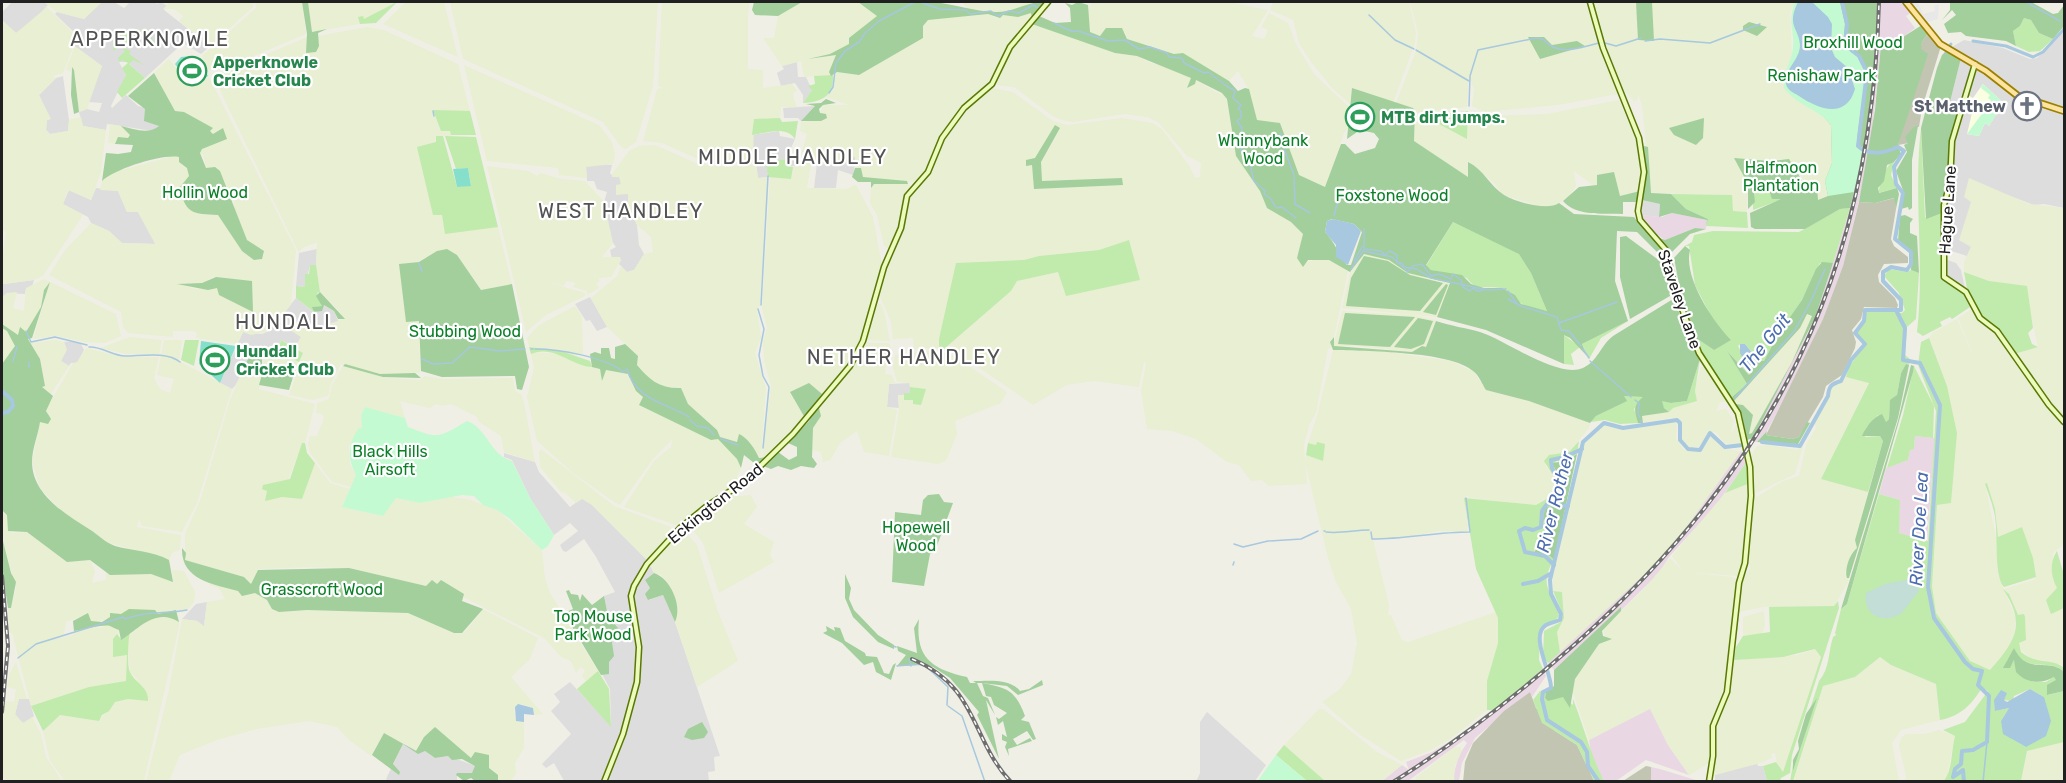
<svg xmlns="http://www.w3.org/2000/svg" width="2066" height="783" viewBox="0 0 2066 783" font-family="Rubik,sans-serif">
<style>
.residential{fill:#dedddd}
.industrial{fill:#e9d8e3}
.education{fill:#faffe1}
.construction{fill:#c2c5b2}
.farmland{fill:#e8efd2;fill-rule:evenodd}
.grass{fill:#c1eaad;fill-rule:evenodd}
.forest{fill:#a2cf9b;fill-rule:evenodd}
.wetland{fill:#c3ded6}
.park{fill:#c4fad1}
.pitch{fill:#85dfcb}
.parking{fill:#e8e8e8}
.water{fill:#a7c8de}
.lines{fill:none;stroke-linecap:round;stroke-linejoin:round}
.stream{stroke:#a7c8de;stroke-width:1.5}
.canal{stroke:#a7c8de;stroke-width:3}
.river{stroke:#a7c8de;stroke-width:4}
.secondary-casing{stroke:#597905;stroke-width:7}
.primary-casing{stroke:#9b8100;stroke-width:8}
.secondary{stroke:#ecfabb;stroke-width:4}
.primary{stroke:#fce3a0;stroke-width:4.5}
.rail-casing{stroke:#6e6e6e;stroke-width:4}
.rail{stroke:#fff;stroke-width:1.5;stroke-dasharray:4.5;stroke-linecap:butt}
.labels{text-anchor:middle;stroke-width:4.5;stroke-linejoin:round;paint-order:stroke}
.park-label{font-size:16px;fill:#0c8028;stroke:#fff}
.leisure-label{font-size:16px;font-weight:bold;fill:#27864d;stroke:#fff;text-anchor:start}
.worship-label{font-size:16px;font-weight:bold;fill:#5b616d;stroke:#fff;text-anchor:end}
.street-label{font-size:16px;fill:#202020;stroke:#fff}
.water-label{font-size:18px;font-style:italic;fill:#4c6db0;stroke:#fff}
.quarter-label{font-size:20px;letter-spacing:1.5px;fill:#535353;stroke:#fff}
</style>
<rect width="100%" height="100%" fill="#f0efe6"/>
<g class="residential">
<polygon points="12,2 44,2 48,5 33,21 16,33 2,20 2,12"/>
<polygon points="102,2 114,2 124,8 130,2 155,2 157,4 161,2 167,6 164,10 210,46 201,54 183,43 145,78 127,62 119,62 126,75 111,106 112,108 126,95 138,106 146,108 159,126 153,131 107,124 106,130 83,126 79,112 87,109 99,112 102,103 88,102 102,66 73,45 76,34 55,14 57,12 84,19"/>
<polygon points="2064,31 2064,109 2022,96 1950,48 1964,40 2003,48 2030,59 2037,58"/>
<polygon points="1961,58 2015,97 2043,109 2064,113 2064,208 2044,204 2034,205 2005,194 1971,202 1971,247 1967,256 1945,249 1945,210 1953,174 1952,145 1961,109 1949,106"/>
<polygon points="797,62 798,77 806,77 812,90 803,103 803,95 795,83 781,86 777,73 784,69 782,66"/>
<polygon points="63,76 69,120 68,131 50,134 46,130 47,120 50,119 39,95 56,78"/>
<polygon points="815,106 801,121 798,118 784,118 783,108"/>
<polygon points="779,131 780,136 795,139 786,159 800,161 800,166 785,166 786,159 767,162 768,177 758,178 756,164 753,162 752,135"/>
<polygon points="841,156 856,157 853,175 838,170 836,188 814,188 817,163 823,165 825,160"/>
<polygon points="598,164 612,165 610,173 613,177 620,177 621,185 628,194 628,206 621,217 634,216 637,225 639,245 644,254 634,270 627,272 619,264 621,260 612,259 610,250 616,247 611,240 606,217 604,202 607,192 597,189 594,181 587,181 586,167"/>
<polygon points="96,188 118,191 127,212 138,212 156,244 122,243 109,231 91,223 88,217 63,204 69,190 91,200"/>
<polygon points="1642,200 1660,204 1659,217 1640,215"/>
<polygon points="317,249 316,265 310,265 305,287 296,286 299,253"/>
<polygon points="1945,259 1956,263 1961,270 1965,288 1947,278"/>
<polygon points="2,277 4,284 34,280 32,287 26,288 25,294 7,293 2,297"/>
<polygon points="590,297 607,327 597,331 590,320 586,321 575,304"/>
<polygon points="296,298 315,313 324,305 334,311 339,323 322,326 293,322 301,337 295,347 281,340 275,358 253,352 235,386 232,389 220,383 243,332 262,334 269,331"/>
<polygon points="73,341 81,344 84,350 77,363 71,363 69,366 61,361 66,347 64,342"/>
<polygon points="910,383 910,393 898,396 899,408 887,407 889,384"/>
<polygon points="504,453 535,462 539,472 570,507 582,498 592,505 647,560 654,573 645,580 650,588 649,600 663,595 675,622 720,756 714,757 715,771 708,772 709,781 564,781 554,763 546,768 542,764 571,734 551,711 560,702 554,694 570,682 611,726 610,689 602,674 613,651 611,635 622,633 607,612 604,596 615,592 596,557 584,539 566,552 563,551 560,545 578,531 570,523 554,535 530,498 512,460 504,457"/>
<polygon points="207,602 204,627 197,621 182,619 196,604"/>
<polygon points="19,699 29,699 34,716 25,723 21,722 15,714"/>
<polygon points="1207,712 1266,765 1255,781 1196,782 1200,773 1200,722"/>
<polygon points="403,744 425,751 435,758 448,756 476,766 472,773 457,773 457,781 390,782 386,779"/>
<polygon points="1757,763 1758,766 1763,766 1767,781 1715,782 1715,775"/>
</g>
<g class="industrial">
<polygon points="1877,2 1904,2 1912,12 1906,16 1915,28 1895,43 1881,45 1872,133 1861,193 1843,266 1823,319 1793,383 1767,431 1757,442 1750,442 1815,319 1850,208 1865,146 1876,54"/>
<polygon points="1672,213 1707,220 1706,229 1695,228 1665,240 1646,227 1640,215 1662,217"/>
<polygon points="1915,436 1935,438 1927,541 1898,533 1900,500 1879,494 1886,468 1908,460 1910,449 1914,448"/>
<polygon points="1741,451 1747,461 1717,504 1669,557 1659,573 1603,628 1554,670 1548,663 1665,554"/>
<polygon points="1543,669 1546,676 1532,697 1530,692 1475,738 1462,763 1459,781 1454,781 1454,773 1459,755 1467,743 1464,740 1408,781 1381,782 1402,765 1409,770 1406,762 1432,752 1472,728"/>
<polygon points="1650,708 1668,745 1689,775 1646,760 1616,781 1604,781 1592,759 1589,740"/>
<polygon points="1651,767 1660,769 1699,781 1651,781"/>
</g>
<polygon class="education" points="1983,84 2007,106 1995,116 1989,126 1985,123 1979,136 1967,134 1972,113 1962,109 1966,94 1973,98"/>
<g class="construction">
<polygon points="1928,33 1941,46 1922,108 1919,127 1915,126 1909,143 1898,145 1922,42"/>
<polygon points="1895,198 1896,209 1891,239 1894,246 1908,257 1908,263 1884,264 1878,275 1879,282 1895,298 1898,305 1897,308 1864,307 1861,319 1852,330 1856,342 1855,348 1842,375 1826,386 1823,397 1799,437 1792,439 1766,435 1823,319 1843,266 1859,202 1875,203"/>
<polygon points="1530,692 1536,708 1555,731 1577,745 1594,781 1463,782 1465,762 1473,743 1504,711"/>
<polygon points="1646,766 1651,767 1651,781 1623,781"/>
</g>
<g class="farmland">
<polygon points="44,2 102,2 84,19 57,12"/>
<polygon points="170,2 253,2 253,7 210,46 179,21 183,16 174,9 163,9"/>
<polygon points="255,2 302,2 306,34 225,68 223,64 209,70 202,56 256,8"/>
<polygon points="308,2 398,2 363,20 359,17 360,24 312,32"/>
<polygon points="406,2 444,2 458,57 383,24"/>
<polygon points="450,2 658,2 653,86 636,142 626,149 621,147 603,122 463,59"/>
<polygon points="662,2 750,2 748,13 748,69 763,70 763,88 792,84 797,91 793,93 794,99 797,107 781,107 780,118 754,119 753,162 725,164 705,162 662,143 643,141 657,89 663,88 658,86"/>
<polygon points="802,2 858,2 878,16 849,38 849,44 830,54 809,59 836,55 830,75 804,77 801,61 782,66 763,38 774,38 778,16"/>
<polygon points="962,2 1038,2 1019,10 996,12 968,10"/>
<polygon points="1092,2 1229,2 1268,10 1252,36 1264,39 1268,30 1261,27 1269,13 1288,23 1296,44 1314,74 1350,108 1349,127 1344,133 1325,188 1299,175 1280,123 1257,121 1254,116 1249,90 1238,71 1229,81 1183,53 1174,54 1127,39 1125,32 1102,33 1100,36 1090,32 1088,9"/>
<polygon points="1273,2 1409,2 1416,33 1415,43 1393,103 1352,88 1350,104 1332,88 1311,62 1299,43 1293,20 1270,10"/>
<polygon points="1410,2 1586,2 1598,42 1618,94 1558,105 1485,112 1472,106 1474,90 1469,76 1467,107 1415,113 1413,108 1396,103 1416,51 1418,33"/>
<polygon points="1592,2 1636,2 1638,40 1653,41 1652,2 1795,2 1790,13 1792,55 1784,75 1832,125 1832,163 1825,181 1828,196 1818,200 1797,170 1783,159 1770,161 1735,159 1748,184 1747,212 1733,211 1731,195 1651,193 1642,106 1638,94 1638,100 1634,101 1621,88"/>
<polygon points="47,7 77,37 63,73 53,76 56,78 39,95 51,119 47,120 46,130 50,134 68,131 69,120 81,117 83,126 106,130 101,172 91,200 68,190 63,204 83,215 43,276 34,280 3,284 2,260 6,232 2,230 2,20 16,33"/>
<polygon points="1031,12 1032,18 1009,45 985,87 966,104 947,126 927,170 916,183 863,177 861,168 855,168 855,157 841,156 840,161 825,160 823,165 808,160 810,154 802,152 807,134 800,131 801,121 806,122 820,113 823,105 849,105 826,97 837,72 859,75 923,38 923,26 928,20 988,14 997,18 1003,15 1018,17"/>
<path d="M 1032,23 L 1115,53 L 1137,56 L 1151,63 L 1174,69 L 1191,78 L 1188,88 L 1195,80 L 1220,94 L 1222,93 L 1227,99 L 1236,156 L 1260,191 L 1267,208 L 1291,222 L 1303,234 L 1297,258 L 1304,263 L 1317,259 L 1329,260 L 1348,271 L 1334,337 L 1330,340 L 1331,347 L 1328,349 L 1316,413 L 1309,425 L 1304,446 L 1307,484 L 1269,486 L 1262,480 L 1251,481 L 1239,465 L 1227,462 L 1196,439 L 1172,431 L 1147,429 L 1141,391 L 1146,363 L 1144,362 L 1139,387 L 1094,381 L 1067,385 L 1033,405 L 971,362 L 944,349 L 1011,291 L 1016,281 L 1058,272 L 1066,295 L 1140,280 L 1129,240 L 1099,250 L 1039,256 L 1024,260 L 956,263 L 939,348 L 914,349 L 913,338 L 893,339 L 891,322 L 879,294 L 887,264 L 903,228 L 906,203 L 912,193 L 929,175 L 940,146 L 961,115 L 992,88 L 1013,92 L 1053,121 L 1067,125 L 1122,118 L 1152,123 L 1162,129 L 1190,167 L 1195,178 L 1200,177 L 1201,163 L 1187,156 L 1158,122 L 1147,117 L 1124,114 L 1074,122 L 1065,121 L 1054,117 L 1014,87 L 997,85 L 995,81 L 1011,47 ZM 1055,125 L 1060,129 L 1041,162 L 1042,181 L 1122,178 L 1123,184 L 1034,189 L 1032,165 Z"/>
<polygon points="367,27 384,30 458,64 470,111 433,111 441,131 451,131 451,136 436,136 429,191 433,214 442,215 445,233 498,227 512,284 481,290 457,255 424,258 419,262 400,264 406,321 419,321 420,373 380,374 341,364 331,384 328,396 313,400 289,395 295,378 262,368 265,355 275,358 278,351 299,362 303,353 295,347 301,337 287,328 293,322 322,326 344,319 338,310 320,292 316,265 317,242 302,248 299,253 224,99 215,76 307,37 306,53 319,46 318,36"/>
<polygon points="75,46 102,66 87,109 79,112 74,70 72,68 70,72 66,69"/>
<path d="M 169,59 L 191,88 L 209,77 L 296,250 L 291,305 L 269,331 L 251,335 L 243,332 L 237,344 L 196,338 L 197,333 L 193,331 L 173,331 L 173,337 L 128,333 L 123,327 L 121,312 L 49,275 L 65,250 L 91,223 L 109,231 L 122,243 L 155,244 L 138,212 L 127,212 L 118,191 L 100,190 L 102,181 L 110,173 L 174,156 L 179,157 L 179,162 L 187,168 L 189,176 L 180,188 L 199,214 L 218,215 L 242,251 L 258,261 L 264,255 L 263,251 L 247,240 L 234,209 L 234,202 L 206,168 L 203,155 L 200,153 L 202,149 L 227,139 L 214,134 L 210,131 L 212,128 L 197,119 L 175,111 L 154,73 ZM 213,277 L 248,282 L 252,281 L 219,291 L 217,288 L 195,289 L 178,284 L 202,283 Z"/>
<polygon points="464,65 599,125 612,142 615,154 613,164 586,167 587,178 559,175 558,168 487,161"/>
<polygon points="1619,100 1636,139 1642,174 1640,191 1620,196 1614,173 1594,186 1574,171 1576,186 1570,195 1555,206 1545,208 1503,195 1493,182 1468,163 1469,178 1414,141 1415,115 1424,116 1467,139 1468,111 1481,116 1547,114"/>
<polygon points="110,124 121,126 130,135 128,138 118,138 115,144 108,143"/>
<polygon points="655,145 698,164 728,167 756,164 758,178 768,177 760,305 757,309 761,338 755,353 766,388 761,458 751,447 720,437 717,430 688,404 681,389 667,388 647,377 637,365 638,356 607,327 591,298 617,276 621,267 627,272 634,270 644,254 653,252 651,237 636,224 634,216 621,217 620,207 628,206 628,194 616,195 616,185 621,184 619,177 612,177 612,174 629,151 639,146"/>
<polygon points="800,161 811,164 807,188 846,189 856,185 873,217 882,266 863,336 849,362 822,394 810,386 790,393 805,418 767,457 762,457 771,386 764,361 763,341 767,328 762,308 770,177 791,179 793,167 799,166"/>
<polygon points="487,166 528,171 537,176 541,173 561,179 585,181 604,202 613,243 602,257 620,257 621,260 611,277 599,278 599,282 596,283 599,288 587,295 587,291 573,287 576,283 566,281 564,286 547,282 585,293 585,296 546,315 526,332"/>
<polygon points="1969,178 2029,204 2064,208 2064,419 2014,354 2038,347 2032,319 2019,287 1989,281 1964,272 1964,262 1971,247 1959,240 1971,202 1964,197"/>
<polygon points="874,184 908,184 911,187 903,199 900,227 890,248 887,248 884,246 877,215 870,203 871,188"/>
<polygon points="1364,254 1385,258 1410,273 1450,283 1437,317 1342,308 1350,273"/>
<polygon points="44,279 116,314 121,336 105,343 84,342 57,336 33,339 49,285 44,290 41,307 25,333 18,335 2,324 2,297 7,293 17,292 13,308 24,311 26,288"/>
<polygon points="878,304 881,304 884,311 890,341 866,340"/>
<polygon points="575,306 582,317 583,354 572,355 529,347 527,338 539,325"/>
<polygon points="1972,309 1979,319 1996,333 2034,390 2064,426 2064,544 2053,553 2053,580 2058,588 2046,600 2061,609 2064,608 2064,668 2060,664 2035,662 2019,648 2019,643 2026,640 2025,617 2018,616 2009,594 2004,589 2036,579 2033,559 2022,527 1998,538 1995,509 1985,484 1996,537 1998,575 2016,619 2014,640 1990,670 1976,665 1970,661 1936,613 1932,586 1937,505 1951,503 1957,433 1947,386 1929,338 1932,333 1957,319 1978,367 1958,318"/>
<polygon points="1342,311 1414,315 1436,320 1426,347 1422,346 1412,352 1356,346 1333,347"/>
<polygon points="1807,314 1812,316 1792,362 1752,433 1749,434 1753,415 1734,401 1800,328"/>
<polygon points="2,328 7,331 15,346 2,364"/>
<polygon points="130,337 162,340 159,355 126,354 100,348"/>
<polygon points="55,340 64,342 67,350 61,361 69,366 51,394 48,394 42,387 45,386 40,359 31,343"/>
<polygon points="164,340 182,340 179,361 232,389 197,503 182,532 142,526 139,519 137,527 181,535 180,550 173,552 169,560 106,542 91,530 64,514 40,488 32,462 40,421 48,424 47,408 73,363 77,362 86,348 123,357 159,357 154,378 160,389 170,393 174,379 157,375"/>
<polygon points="864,343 889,343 892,351 892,356 887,356 885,374 892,375 895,383 889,384 887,407 897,410 889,456 864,452 857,431 840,443 830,460 823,462 821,452 812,450 813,428 819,419 818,404 851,366"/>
<polygon points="935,350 954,356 1007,392 1001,403 955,421 957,434 946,461 938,464 891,457 899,410 898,395 904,395 904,399 925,389 910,387 909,383 897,382 893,368 895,355"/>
<polygon points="1333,350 1382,351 1451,361 1474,372 1486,390 1529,401 1590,423 1589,428 1569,452 1553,454 1545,465 1557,482 1557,499 1544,499 1536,505 1470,498 1466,495 1468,532 1440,531 1394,539 1373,539 1389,605 1388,615 1391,615 1402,640 1408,642 1496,612 1498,618 1498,643 1487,681 1487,710 1449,740 1429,751 1401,761 1359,734 1322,702 1340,689 1351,674 1357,643 1351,609 1336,582 1328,558 1305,462 1306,455 1323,461 1317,445 1308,443 1317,416"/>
<polygon points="533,352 561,354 572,361 600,368 602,380 605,370 628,374 636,391 643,397 639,405 711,440 718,439 727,447 737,459 741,468 737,477 740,483 676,525 624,507 654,461 671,447 672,440 653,459 620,505 614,502 573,473 537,441 527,397 534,368 531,354"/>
<polygon points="245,364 263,371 259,389 315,404 305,443 302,443 282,497 302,499 315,463 330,483 350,489 342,507 382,516 396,498 420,503 452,497 471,500 497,510 542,550 545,578 550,593 598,671 586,681 582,676 585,670 580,667 576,673 571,661 561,657 544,638 463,597 464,594 437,584 426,586 349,568 311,567 258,569 251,584 244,577 185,560 185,534 201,498 230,400"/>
<polygon points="343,366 387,378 420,380 425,376 443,379 513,378 515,391 521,394 524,402 535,462 504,452 501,436 479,422 477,417 451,404 442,406 436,404 430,408 400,401 405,418 365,407 361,415 362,428 349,446 350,464 356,475 351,487 332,482 310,453 308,444 310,436 317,436 324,418 322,414 316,413 317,403 329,399 332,385"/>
<polygon points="1703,366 1730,402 1720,402 1716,411 1726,409 1734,421 1731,433 1737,424 1739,426 1742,443 1738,445 1724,443 1717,433 1710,431 1699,447 1689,447 1682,441 1682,424 1679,419 1671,418 1643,423 1642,416 1669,412 1673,408 1697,401 1695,391 1700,369"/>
<polygon points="1846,377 1869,382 1821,479 1868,492 1855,540 1857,548 1852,552 1845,573 1849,578 1847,584 1834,606 1764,607 1739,612 1741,581 1750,569 1749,541 1753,499 1783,481 1799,476 1806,445 1816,428 1814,422 1828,399 1832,388"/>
<polygon points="1674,422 1677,424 1676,438 1684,450 1701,451 1711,436 1724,449 1741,451 1668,553 1560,652 1557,632 1564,612 1562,592 1553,591 1553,576 1584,444 1605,425 1625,430"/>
<polygon points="1769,445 1797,450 1803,446 1795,474 1754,494 1750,457 1757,446"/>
<polygon points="541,449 614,506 671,527 671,535 647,560 592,505 582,499 576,503 564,492 562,493 540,467 539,452"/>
<polygon points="1750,483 1744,557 1738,576 1683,572 1732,577 1737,580 1728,674 1710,728 1711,762 1689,775 1668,745 1650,709 1589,740 1572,690 1575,679 1599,644 1606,642 1603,628 1644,589 1670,558 1683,571 1672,556 1725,493"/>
<polygon points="751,495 757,507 744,524 774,542 770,555 774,562 719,593 703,543 689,525 709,508 729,497"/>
<polygon points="2,510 7,514 11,533 27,532 67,562 90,560 95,571 92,583 106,580 106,573 151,574 173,581 172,570 184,571 195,592 194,602 188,609 158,614 121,614 97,622 91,621 88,614 66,622 64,635 56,639 73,635 74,631 87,626 100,628 108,625 119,630 113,656 127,655 126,681 89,687 31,706 12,633 9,633 8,608 11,608 16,588 2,537"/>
<polygon points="682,529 697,545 717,609 738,661 697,687 675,622 677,608 674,596 661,575 654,573 649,563"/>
<polygon points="210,583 255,593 267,600 272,609 279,612 307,610 408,613 454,633 465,632 483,609 538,638 530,659 511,677 543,714 534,715 533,708 521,704 514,711 516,721 524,722 524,748 515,763 516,774 510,781 498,781 497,775 489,768 489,759 471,759 435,727 424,737 417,751 384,733 371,756 349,740 337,727 309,721 257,729 217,740 180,755 169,781 146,782 168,694 182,619 197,621 204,626 207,602 225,599 219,588 209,585"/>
<polygon points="1764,611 1765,626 1762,634 1743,636 1743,617"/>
<polygon points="153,617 171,618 179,622 179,627 144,781 65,781 50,761 43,731 60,715 99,721 115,702 128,699 148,701 137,679 130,672 127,637"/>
<polygon points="1816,649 1821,657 1783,772 1778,768 1775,753 1771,754 1772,758 1757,764 1711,776 1716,754 1715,728 1727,698 1734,660 1797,655"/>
<polygon points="1880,657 1891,665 1936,684 1940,720 1901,730 1892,743 1899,781 1793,782 1823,686 1855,677"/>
<polygon points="16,662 27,699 19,699 15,714 23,723 32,717 41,734 46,757 62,781 11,781 2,778 2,718 5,701 14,702 16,689 7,687 9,675"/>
<polygon points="1319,709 1323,709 1377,752 1402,765 1381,781 1325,781 1284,745"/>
<polygon points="1939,730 1955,736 1947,776 1944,781 1905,781 1906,776 1899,746 1901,738 1906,734 1924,734"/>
<polygon points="2064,742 2064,781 2021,782 2027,751"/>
<polygon points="1455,747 1460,747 1462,751 1455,766 1454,781 1419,781 1415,778"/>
</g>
<g class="grass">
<polygon points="397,2 376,23 360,24 358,17 363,16 364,19"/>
<polygon points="2024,18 2031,20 2039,33 2053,39 2040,51 2029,52 2016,46 2013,31 2020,26"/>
<polygon points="134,28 144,32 147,28 154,42 151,48 145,44 149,37 144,35 140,40 136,38 133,45 127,41 124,48 131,51 129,54 144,65 133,60 129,64 145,78 122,98 117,92 126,75 122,68 128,63 122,60 119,62 118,58 125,51 120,46 113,51 113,36 119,31 134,38 135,36 131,32"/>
<path d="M 833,75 C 834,97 821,102 803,103 L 812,90 L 808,86 L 815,84 L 814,76 Z"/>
<polygon points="433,110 470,111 476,135 451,135 450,131 441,131"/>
<polygon points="1468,111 1467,139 1424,116"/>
<path d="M 780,118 L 782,122 L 798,121 L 795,139 C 786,125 767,133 752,135 L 754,119 Z"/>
<path d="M 1921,128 L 1925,218 L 1942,213 L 1942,278 L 1962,292 L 1970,307 L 1952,319 L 1950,317 L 1940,322 L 1942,326 L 1923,336 L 1917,332 C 1925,263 1913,196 1921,128 Z"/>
<polygon points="436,136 443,136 457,187 471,185 468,168 456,169 445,136 476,137 498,227 445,234 442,215 433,215 417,147 436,142"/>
<polygon points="786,159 785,166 793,167 791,179 768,177 766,162"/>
<polygon points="1891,162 1894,162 1891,175 1897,188 1878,193 1883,174"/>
<polygon points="1753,186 1768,187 1783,199 1753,210"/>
<polygon points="1671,194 1732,195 1733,211 1747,212 1748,228 1706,226 1708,219 1686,209"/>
<polygon points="1850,208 1833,263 1820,263 1802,300 1780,331 1764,361 1758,360 1745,344 1740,344 1738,346 1749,367 1753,367 1749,375 1727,351 1747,384 1732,397 1712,373 1696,338 1714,350 1716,326 1695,285 1689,246 1685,246 1692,242 1694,235 1713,231 1799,232 1840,209"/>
<path d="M 1453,222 L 1519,253 L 1531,273 L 1547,311 C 1540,309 1531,308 1524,305 C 1515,301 1512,290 1501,288 C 1487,285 1476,292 1467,278 L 1431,270 L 1426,266 Z"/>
<polygon points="1129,240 1140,280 1066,296 1058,272 1017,281 1011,291 944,349 939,348 939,339 956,263 1024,260 1039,256 1099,250"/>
<polygon points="310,265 316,265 320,292 317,293 322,306 313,307 314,312 296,298 296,286 305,287 305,274 309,274"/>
<polygon points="1889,269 1907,272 1911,270 1919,273 1916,319 1907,327 1905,355 1910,359 1909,365 1906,364 1901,373 1897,395 1890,403 1889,419 1886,422 1878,415 1866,428 1865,437 1880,436 1883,441 1868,492 1821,479 1869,383 1846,377 1849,367 1865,344 1857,333 1864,323 1867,311 1884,310 1902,313 1905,310 1899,293 1884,276"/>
<polygon points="1964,272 1989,281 2027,286 2033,328 2028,333 2032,344 2038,347 2014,354 1998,330 1977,312 1968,294"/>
<polygon points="1628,321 1601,338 1589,359 1582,344"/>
<polygon points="1564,335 1580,347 1571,354 1574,365 1564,364"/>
<path d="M 1929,338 L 1947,386 L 1957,433 L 1951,503 L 1937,505 L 1932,586 L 1936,613 L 1970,661 L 1990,670 C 2015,641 2027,625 2003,589 L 2009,594 L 2018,615 L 2024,614 L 2025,617 L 2026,640 L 2019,643 L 2021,652 C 2038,666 2051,657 2064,668 L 2064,672 C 2050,657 2027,675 2014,649 L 2007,661 L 2012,664 L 2014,660 L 2016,661 L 2033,682 L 2046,682 L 2054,677 L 2057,680 L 2051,684 L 2048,695 L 2064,691 L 2064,742 L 2027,751 L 2021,781 L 1944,781 C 1953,768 1951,751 1955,736 L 1943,730 L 1965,722 L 1988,691 L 1982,688 C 1971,705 1961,716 1940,720 L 1936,684 L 1891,665 L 1880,657 L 1855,677 L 1823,686 L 1793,781 L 1790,782 L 1793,764 L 1793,771 L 1816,700 L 1810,709 L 1820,678 L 1819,681 C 1830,668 1828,653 1833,637 L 1836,635 L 1835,633 L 1841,609 L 1847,604 L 1879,494 L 1900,500 L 1899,533 L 1928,541 L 1936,411 L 1918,365 L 1921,342 ZM 2030,689 L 2044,697 L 2026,747 L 2012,739 L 2001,721 L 2009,708 L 1995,711 L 2004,700 L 2013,701 L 2014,696 Z"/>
<polygon points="185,340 199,340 194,366 181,360"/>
<polygon points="281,340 303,353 299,362 278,351"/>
<path d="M 529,347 L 561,351 L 590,361 L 592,367 C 571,366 554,344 531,354 Z"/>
<polygon points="1700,359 1695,391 1697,401 1673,408 1669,412 1664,408 1661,400 1671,403 1687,401"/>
<polygon points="1914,366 1934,406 1933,438 1915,436 1914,449 1910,450 1908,460 1887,468 1903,415"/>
<polygon points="910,387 926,389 921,405 913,404 913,400 904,400 904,393 910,393"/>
<polygon points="1623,396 1644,397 1634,409 1638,423 1620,424 1605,420 1591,422 1596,416 1626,401"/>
<path d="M 1579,441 L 1577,454 L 1567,461 L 1556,461 L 1554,468 L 1566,491 L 1558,505 L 1553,505 L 1543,519 C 1549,532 1543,539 1534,548 L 1535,553 L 1550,556 L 1554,560 C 1537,587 1554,592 1559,616 L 1556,620 L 1541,626 L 1540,630 L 1539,660 L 1543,669 L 1496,710 L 1487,710 L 1487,681 L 1498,643 L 1498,618 L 1476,569 L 1464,498 L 1536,505 L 1548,498 L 1557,499 L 1557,482 L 1544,461 L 1549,455 L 1569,452 Z"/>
<polygon points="1317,442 1325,444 1323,461 1306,455 1308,443 1316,445"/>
<polygon points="302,443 305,443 307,453 315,463 302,499 282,497 265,501 267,491 262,489 263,485 290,479"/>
<polygon points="1747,461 1750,483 1725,493"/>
<path d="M 1987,483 L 1995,509 L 1998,537 L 2022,527 L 2033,558 L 2036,577 L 2004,587 C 1993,576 1999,530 1994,512 C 1992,502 1988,493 1985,484 Z"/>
<path d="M 2057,551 L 2064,575 L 2064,608 L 2051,614 L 2046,600 L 2057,588 C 2051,577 2049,563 2057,551 Z"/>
<polygon points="1553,591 1562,592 1564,618 1557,632 1560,652 1548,663 1543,657 1544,631 1561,622 1563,614"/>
<polygon points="1838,601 1839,608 1792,755 1790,773 1781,778 1780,781 1767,781 1763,766 1776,762 1783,772 1821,657 1815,649 1783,657 1734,660 1736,647 1743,636 1770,632 1769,607 1834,606"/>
<path d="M 130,633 C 128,637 127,667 130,672 C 135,683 149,687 148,701 L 128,699 L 115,702 L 109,711 L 102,715 L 99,721 L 60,715 L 43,731 L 31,706 L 89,687 L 126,681 L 127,655 L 113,657 L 113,639 L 117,634 L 121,639 Z"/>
<polygon points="598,671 609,689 611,727 577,689"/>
<path d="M 1540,691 L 1546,692 L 1545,698 L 1563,697 L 1573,705 L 1573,699 C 1584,727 1591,756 1604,781 L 1594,781 L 1577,745 L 1542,723 L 1533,700 Z"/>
<polygon points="1284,745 1325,781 1307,781 1276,755"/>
</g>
<g class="forest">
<polygon points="302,2 308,2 312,32 327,29 318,33 319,46 316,52 306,53 307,34"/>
<polygon points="754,2 802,2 778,16 755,15 752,10"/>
<path d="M 858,2 C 882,2 909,0 933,2 C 955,4 975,12 997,12 C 1013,12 1033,0 1045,2 L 1032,18 L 1031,13 L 1018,17 L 1003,15 L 1000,18 L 988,14 L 928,20 L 923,26 L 923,38 L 859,75 L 837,72 L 831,76 L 829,72 L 836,55 L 808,59 L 830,54 L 849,44 L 849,38 L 877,16 Z"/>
<path d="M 1078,2 L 1088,5 L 1090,32 L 1100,36 L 1106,28 L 1122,28 L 1127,39 L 1174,54 L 1183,53 L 1229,81 L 1238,91 L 1245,88 L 1249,89 L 1257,120 L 1280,123 L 1299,175 L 1325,187 L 1341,144 L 1345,144 L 1355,154 L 1375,148 L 1379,139 L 1374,133 L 1360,130 L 1347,139 L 1352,88 L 1413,108 L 1415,111 L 1414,141 L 1468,177 L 1468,162 C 1484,170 1490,186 1504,195 C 1515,202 1548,211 1559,203 L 1574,214 L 1634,217 L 1665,253 L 1658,253 L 1637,232 L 1617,231 L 1615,281 L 1628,321 L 1582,344 L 1587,356 L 1570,338 L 1564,335 L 1564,364 L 1486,330 L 1437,317 L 1450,283 L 1408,273 L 1389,260 L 1364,254 L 1350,272 L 1329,260 L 1308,260 L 1303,267 L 1297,258 L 1303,234 L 1291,222 L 1267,208 L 1260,191 L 1236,156 L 1227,99 L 1222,93 L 1196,80 L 1195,84 L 1187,88 L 1191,78 L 1137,56 L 1115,53 L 1032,24 L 1039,16 L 1055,23 L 1071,22 L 1070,8 L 1065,3 L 1072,5 ZM 1332,219 L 1354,224 L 1362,232 L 1351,265 L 1347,265 C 1338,254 1335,242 1325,232 L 1327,221 ZM 1453,222 L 1519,254 L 1531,273 L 1547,311 L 1521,304 L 1515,295 L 1502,288 L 1484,288 L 1471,284 L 1462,275 L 1431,270 L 1426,265 Z"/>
<polygon points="1636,2 1652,2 1654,41 1638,40"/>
<polygon points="1812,2 1877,2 1876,54 1865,146 1850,208 1840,209 1805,229 1755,229 1751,227 1750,213 1781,199 1772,199 1768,187 1753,186 1755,202 1748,209 1748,184 1734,158 1770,161 1789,159 1803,182 1817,186 1818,200 1828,196 1825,181 1832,163 1831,125 1816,108"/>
<polygon points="1950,2 2031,2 2053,14 2058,13 2064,5 2064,26 2053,39 2039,33 2031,20 2024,18 2020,26 2013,31 2016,46 2006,41 1966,36 1961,32 1948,33 1944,24 1956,15 1952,10 1942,20 1950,10"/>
<polygon points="1749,22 1767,27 1757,36 1743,30 1743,26"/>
<polygon points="1922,25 1928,33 1922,42 1921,49 1928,54 1898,145 1901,154 1894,162 1887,165 1884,181 1878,188 1879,193 1897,188 1899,194 1896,209 1894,198 1875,203 1859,202 1875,110 1881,45 1895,42"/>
<polygon points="1528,37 1544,37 1552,45 1577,41 1585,46 1540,59"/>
<polygon points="1947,50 1961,58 1949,106 1959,109 1950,144 1950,173 1942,213 1926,219 1921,128 1937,68 1942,55"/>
<polygon points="72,67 74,70 79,112 74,114 71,95"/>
<path d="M 154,73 L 175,111 L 184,112 L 213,128 L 210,131 L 213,134 L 223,128 L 227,139 L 202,149 L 200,153 L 206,168 L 215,167 L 220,171 L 247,240 L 264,251 L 262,259 L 254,260 L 242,251 L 218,215 C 193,214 185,214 180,187 L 189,176 L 187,168 L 179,162 L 179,157 C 161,154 115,169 102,181 L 106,153 L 118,154 L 131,152 L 133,145 L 115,144 L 118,137 L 128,138 L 130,135 L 121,126 C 134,129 148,135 159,126 L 144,121 L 145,109 L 128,96 Z"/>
<polygon points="826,99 836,103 823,105 819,109 820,113 826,114 827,118 821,121 801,121 815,106 806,104 821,103"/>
<polygon points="1704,118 1703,138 1696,145 1674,135 1669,128"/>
<polygon points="1055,125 1060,128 1041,162 1042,181 1122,178 1123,185 1034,189 1032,165 1026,166 1026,160 1035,158"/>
<polygon points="1915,126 1918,126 1912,160 1912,208 1909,210 1908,207 1901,209 1904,193 1896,171 1907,152 1904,145 1908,143 1905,137"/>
<polygon points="1644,146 1648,147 1651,193 1671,194 1686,209 1708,219 1706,226 1707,220 1672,213 1659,217 1660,204 1642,200 1646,178"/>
<polygon points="855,168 861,168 863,177 907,181 908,184 874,184 871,188 871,182 858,182 852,177"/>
<path d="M 1614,172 L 1620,196 L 1640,191 L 1638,202 L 1623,202 L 1623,214 C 1604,213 1577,217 1563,201 L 1579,187 L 1597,185 L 1597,175 Z"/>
<polygon points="1905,215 1913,219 1910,223 1910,233 1917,236 1919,273 1911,270 1912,251 1898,241 1900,216"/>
<polygon points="1695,228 1706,229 1690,234 1672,252 1657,237 1665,240"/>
<polygon points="1626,236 1664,264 1672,293 1670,296 1630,319 1620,277 1620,237"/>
<path d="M 1685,246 L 1690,250 C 1683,277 1713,322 1731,340 L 1714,350 L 1696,338 L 1683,305 L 1674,258 Z"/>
<polygon points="447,249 457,255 481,290 512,284 529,367 522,390 517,389 515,376 442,377 421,371 419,321 406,322 399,264 419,262 437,251"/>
<polygon points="1364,256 1388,261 1410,275 1443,283 1420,311 1346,306 1351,278"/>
<polygon points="1822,262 1833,263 1815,318 1753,438 1747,440 1742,415 1735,404 1743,405 1753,415 1749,434 1752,433 1792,362 1812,316 1807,314 1800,328 1734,401 1732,397 1747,384 1727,351 1749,375 1758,360 1764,361 1780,331 1802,300 1816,269"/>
<polygon points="216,277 252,281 253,312 219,295 217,288 208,290 177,284 202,283"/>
<path d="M 50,282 L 32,338 L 28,339 L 40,359 L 45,386 L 42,387 L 53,396 L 46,411 L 51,419 L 48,424 L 40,422 C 38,435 32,449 32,462 C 32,494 65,514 89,529 C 99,535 104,542 115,546 C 133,551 153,551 169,560 L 173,582 L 151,574 L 110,575 L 90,560 L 67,562 L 27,532 L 8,531 L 7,515 L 2,510 L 2,364 L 15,346 L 7,331 L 2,328 L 2,324 L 18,335 L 20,327 L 26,332 L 41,307 L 44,290 Z"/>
<polygon points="1446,284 1448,285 1436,315 1423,312"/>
<polygon points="320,292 345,319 338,319 334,311 324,305 322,311 314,312 312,307 322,306 316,296"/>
<path d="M 1673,299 L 1700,359 L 1687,401 L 1671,403 L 1662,401 L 1664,408 L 1669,412 L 1642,416 L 1643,423 L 1638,423 C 1634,410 1633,406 1643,397 L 1624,396 L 1627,401 L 1596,416 L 1590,423 L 1529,401 L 1486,390 C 1482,384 1479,375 1473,371 C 1451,351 1363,351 1333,350 L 1330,342 L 1334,337 L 1334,346 L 1412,352 L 1422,346 L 1426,347 L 1436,321 C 1451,326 1466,328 1480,332 C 1506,340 1557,379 1583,368 C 1598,361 1600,346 1613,336 Z"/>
<polygon points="1345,313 1415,317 1390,347 1338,344"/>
<polygon points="1418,318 1433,321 1424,344 1411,349 1394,347"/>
<path d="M 625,344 L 638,356 L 637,365 C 649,380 661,389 681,388 L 688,404 L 717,430 L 720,437 L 737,442 L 739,434 C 748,438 755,449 759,458 L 767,457 L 753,472 L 754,463 L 744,455 L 741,468 L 737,459 L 718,439 L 711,440 L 639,405 L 643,397 L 636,391 L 628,374 L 606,370 L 602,381 L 600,369 L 592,367 L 590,354 L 595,352 L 601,354 L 601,348 L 609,348 L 611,358 L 615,359 L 615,347 Z"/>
<polygon points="253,352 262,355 262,368 266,371 274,370 276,365 292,370 291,375 293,377 289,390 259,385 263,371 245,364"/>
<polygon points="345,364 380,374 415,373 421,378 383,377 343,366"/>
<path d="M 1906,364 L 1909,365 L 1898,418 L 1849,578 L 1847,578 C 1844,570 1850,553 1857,548 L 1855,540 L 1883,441 L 1880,436 L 1862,436 C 1866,427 1873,417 1882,414 L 1886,422 L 1889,419 L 1890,400 L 1897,395 L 1901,373 Z"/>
<polygon points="1911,365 1914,366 1913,372 1847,604 1841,609 1898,421"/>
<polygon points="809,383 822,394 805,418 790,392"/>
<polygon points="818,404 821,416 813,428 812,457 817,464 814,468 801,466 791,470 778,466 771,469 763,466 778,452 789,460 797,456 797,447 788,443 809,421"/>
<polygon points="1807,422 1810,423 1798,444 1757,442 1767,431 1766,435 1792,439 1799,437"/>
<polygon points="1577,454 1554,560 1550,556 1534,553 1546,530 1543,519 1545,508 1559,505 1566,491 1552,463 1567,461"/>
<polygon points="939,494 944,502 953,503 935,551 930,554 924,586 892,582 895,512 921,515 923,500 928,495"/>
<polygon points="2,537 11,573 16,582 11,608 8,608 2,569"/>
<path d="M 182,548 L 186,553 L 185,560 L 244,577 L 251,584 L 258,570 L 349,568 L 426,586 L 432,580 L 437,584 L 441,580 L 464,594 L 462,601 L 483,609 L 462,633 L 454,633 L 408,613 L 307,610 L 279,612 L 272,609 L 267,600 L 255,593 L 242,596 L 238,591 C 213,584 181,580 182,548 Z"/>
<path d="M 654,573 C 670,578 683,606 675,622 L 663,595 L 648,600 L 645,594 L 650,588 L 645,580 Z"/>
<polygon points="845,574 851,588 849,599 854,610 878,635 894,645 894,649 878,642 853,617 845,598"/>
<polygon points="569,590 571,594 578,595 580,601 582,594 592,605 604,596 607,611 615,617 614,623 623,634 611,635 614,656 609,662 609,674 601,675 564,613 573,609 566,591"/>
<polygon points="1621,607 1621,611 1602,631 1603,636 1612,639 1599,644 1575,679 1570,708 1563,697 1548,701 1545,698 1546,692 1554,686 1554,670"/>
<path d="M 129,609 L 155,610 L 158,614 L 176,610 L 179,622 C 155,607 138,630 121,640 L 119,630 C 115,629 113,627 110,626 C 104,624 81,630 74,631 L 73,621 L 88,613 L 91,621 L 102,622 L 110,617 L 110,613 L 121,614 Z"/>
<path d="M 919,619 C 915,657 931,669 967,677 L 970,683 L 976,683 L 973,681 C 988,681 1010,678 1020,691 L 1029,689 L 1042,680 L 1043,685 L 1018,695 L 1007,686 L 982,683 C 1008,688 1015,690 1025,716 L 1021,720 L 1029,722 L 1036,739 L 1033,740 L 1027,731 L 1013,739 L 1017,745 L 1030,738 L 1032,741 L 1008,749 L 1009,756 L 1005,747 L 1007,742 L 1002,740 L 1002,734 L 1007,737 L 1003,721 L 998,725 L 996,717 L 999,719 L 1007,713 L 994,705 L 991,697 L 986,696 L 982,683 L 977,683 L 983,696 L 988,698 L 995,715 L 986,700 L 999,759 L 977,715 L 979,712 L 950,678 L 933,667 L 925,665 L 897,666 L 906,655 L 898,651 L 897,646 L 917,653 L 914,628 Z"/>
<polygon points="826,626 835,631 834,627 840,628 845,641 865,653 866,656 877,657 884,673 889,674 893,665 896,663 891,680 876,672 873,662 864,665 842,643 823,633 827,631"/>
<path d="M 2014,648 C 2027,676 2049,657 2064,672 L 2064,691 L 2047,695 L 2047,685 L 2056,680 L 2054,677 C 2042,684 2027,684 2016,672 L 2014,660 L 2010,668 L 2003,668 Z"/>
<polygon points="1817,698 1793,771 1793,760 1799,749 1798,741 1806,714"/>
<polygon points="702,722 708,732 704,738 692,740 684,737 688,729"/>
<polygon points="435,727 471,758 475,752 489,755 489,768 498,775 498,781 475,781 471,778 464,781 456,775 457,773 472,773 475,766 462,759 452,760 448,756 435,758 425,751 418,754 403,744 393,764 400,772 399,775 372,755 384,733 416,751 424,737"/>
</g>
<path class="wetland" d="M 1917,578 L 1919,592 C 1911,598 1908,608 1900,614 C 1882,625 1863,614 1866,593 L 1885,584 Z"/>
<g class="park">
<path d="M 1795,2 L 1840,2 L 1845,24 L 1843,46 L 1858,57 L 1866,73 L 1857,139 L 1859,149 L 1864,151 L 1854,192 L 1828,196 L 1825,181 L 1832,163 L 1831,125 C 1819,109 1796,105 1784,88 C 1783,75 1788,67 1792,54 C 1797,34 1786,23 1795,2 Z"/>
<polygon points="1983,84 2007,106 1995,116 1989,126 1985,123 1979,136 1967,134 1987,107 1981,102 1988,104 1991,100 1988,98 1990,95 1981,88"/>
<path d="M 365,407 L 405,418 L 408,427 C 439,439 438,438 467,421 C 487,428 490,455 512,461 L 530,498 L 554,535 L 548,546 L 542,550 L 510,519 L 497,510 L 483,505 L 474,496 L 462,495 L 420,503 L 396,498 L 383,516 L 342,507 L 356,475 C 347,458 348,445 358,429 L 362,428 L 361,415 Z"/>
<polygon points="1276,755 1307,781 1257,782"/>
</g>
<g class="pitch">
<polygon points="190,56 201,62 208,76 192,86 175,64 181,57"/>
<polygon points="1353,102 1369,112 1363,124 1353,122"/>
<polygon points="468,168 471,186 457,187 453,169"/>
<polygon points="201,341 236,346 220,383 199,364"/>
</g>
<polygon class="parking" points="1914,2 1919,4 1923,14 1935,11 1934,6 1939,4 1938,19 1924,23 1910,4"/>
<g class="water">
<path d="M 1798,2 L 1812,2 L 1828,17 L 1832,24 L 1831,48 L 1835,57 L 1848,68 L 1855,89 C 1846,120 1818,109 1799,96 C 1794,93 1787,90 1786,84 C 1784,69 1800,60 1800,45 C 1799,28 1786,26 1798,2 Z"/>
<polygon points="1333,219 1354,224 1361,231 1348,265 1336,257 1336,245 1325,232 1327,221"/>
<polygon points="1740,344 1745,344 1758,360 1757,364 1747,366 1740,353"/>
<polygon points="2030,689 2044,697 2051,721 2046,736 2026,747 2003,734 2001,721 2009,708 1995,711 1994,700 2001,690 2007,693 2004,700 2007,702"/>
<polygon points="518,704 533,708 534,715 524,714 524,722 516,721 515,707"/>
</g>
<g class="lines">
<g class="stream">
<polyline points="920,2 940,9 966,10 970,14 991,11 998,16 1009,11 1019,13 1033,5 1040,9"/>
<polyline points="2026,2 2060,21"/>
<polyline points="1369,15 1395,40 1414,49"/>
<polyline points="1054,23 1071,31 1078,31 1108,41 1125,40 1139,49 1150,47 1167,53 1169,57 1182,58 1184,63 1204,73 1208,72 1224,84"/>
<polyline points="1645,41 1660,39 1710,43 1760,24"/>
<polyline points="1605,43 1616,46 1641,38"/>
<polyline points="1416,50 1469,81"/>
<path d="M 1225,85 L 1235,91 L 1233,98 L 1241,105 L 1238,109 L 1241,111 L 1241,118 L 1237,121 L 1242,128 C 1241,139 1237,147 1244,156 L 1248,155 L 1254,181 L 1265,191 L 1264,194 L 1271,199 L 1276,208 L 1282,207 L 1296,218"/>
<polyline points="829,93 833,87 836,63 845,51 859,42 865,33 879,21 915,2"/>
<path d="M 1469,106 L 1470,76 L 1478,50 L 1536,38 L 1543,39 C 1558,57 1579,48 1599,43"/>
<polyline points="433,111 434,116"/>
<polyline points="1281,133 1281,141 1294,175"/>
<polyline points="1294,177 1295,204 1310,213"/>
<polyline points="1334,216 1338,200"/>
<polyline points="1364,229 1364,249 1381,251 1385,255 1390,251 1397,255 1397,262 1402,263 1407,272 1413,266 1422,264 1431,276 1439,274 1451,279 1453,274 1461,280 1463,287 1470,291 1473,288 1478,291 1486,289"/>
<polyline points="1354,261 1362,247"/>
<polyline points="419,263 422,272"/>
<polyline points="1351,269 1363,251 1392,257 1403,267 1417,269"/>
<polyline points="1418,270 1431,278 1487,290 1506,289"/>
<polyline points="1508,291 1517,304"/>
<polyline points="1508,299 1521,306 1557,317 1561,330 1569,331 1581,346"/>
<polyline points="761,305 768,176"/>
<polyline points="758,309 764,329 759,355 763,376 769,387 763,448"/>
<polyline points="1559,323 1617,302"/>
<polyline points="26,331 31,342 55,337 87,345"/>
<path d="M 89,347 C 101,346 113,356 125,356 C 141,356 167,351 180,362"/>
<polyline points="531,349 533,349"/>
<path d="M 535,349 C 558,349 606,357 623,372 L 627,369 C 636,400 666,403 689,417"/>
<polyline points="1583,349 1589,358"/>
<polyline points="422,359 433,364 452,363 470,347 500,351 525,349"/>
<polyline points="13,361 17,347"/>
<polyline points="1590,361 1631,397"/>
<polyline points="29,364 29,362"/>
<polyline points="29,367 29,365"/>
<polyline points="1735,398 1795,330 1811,301 1825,269"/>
<polyline points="1635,400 1639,403 1638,414 1640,418"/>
<polyline points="690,420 697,426 708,428 714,435"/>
<polyline points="1641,421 1642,425"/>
<polyline points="721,439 738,445"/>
<polyline points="1324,531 1325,531"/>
<path d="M 1326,532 C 1340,534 1354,530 1369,530"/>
<path d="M 1371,532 L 1372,539 C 1406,539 1436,532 1470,532 L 1466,498"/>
<polyline points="1234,544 1243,547 1268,541 1301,539 1318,531"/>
<polyline points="1233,565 1234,562"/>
<polyline points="893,646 896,647"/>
<path d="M 18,658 L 36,644 L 123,617 L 125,619 C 145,611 166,614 187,610"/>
<polyline points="909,659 911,666"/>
<polyline points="897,666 919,664 927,667 948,687 947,705"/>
<polyline points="948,706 962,716 985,782"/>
<polyline points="1983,782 1987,742"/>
</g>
<g class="canal">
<polyline points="1973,41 2006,46 2033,57 2043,52 2064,29"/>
<polyline points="1946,52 1951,44"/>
</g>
<g class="river">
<polyline points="1897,312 1905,328 1903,360 1920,363 1940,405 1928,587 1934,618 1965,662 1973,669 1982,671 1978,685 1989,696 1987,742 1973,750 1962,751 1961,764 1955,769 1953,777 1963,770 1964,782"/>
<polyline points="2,391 12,400 13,406 8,412 2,413"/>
<path d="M 1762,442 L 1800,446 L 1828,396 C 1829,386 1831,384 1841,381 L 1851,360 L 1865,344 L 1855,333 L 1864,321 L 1865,310 L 1901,310 L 1901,300 L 1883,281 L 1883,272 L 1891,267 L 1907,270 L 1911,264 L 1911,252 L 1895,239 L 1903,193 L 1896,184 L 1894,167 L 1904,151 L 1898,147 C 1885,153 1870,157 1858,146 L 1867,72 L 1859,56 L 1845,45 L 1847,24 L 1842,2"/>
<polyline points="1564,490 1552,468 1551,460 1565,457 1582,449"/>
<polyline points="1554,565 1545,556 1525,552 1519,531 1525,528 1533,530 1541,527 1542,511 1547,504 1568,506"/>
<polyline points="1523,584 1538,581 1550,574"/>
<path d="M 1599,782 L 1588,766 L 1587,752 L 1581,742 L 1547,720 L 1542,699 L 1543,692 L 1551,688 C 1552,674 1529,635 1546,625 C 1550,623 1555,622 1560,620 L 1561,614 L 1551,594 L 1550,580 L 1583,442 L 1604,423 L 1623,428 L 1677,420 L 1680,423 L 1680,440 L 1688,449 L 1700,450 L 1710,433 L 1725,447 L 1743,445"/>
</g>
<g class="secondary-casing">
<g id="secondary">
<polyline points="1590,2 1603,48 1639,138 1644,172 1638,211 1640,220 1666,250 1677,296 1699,353 1738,413 1750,467 1751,496 1745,563 1739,583 1727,692 1713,726 1713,756 1709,782"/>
<polyline points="1975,64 1952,141 1950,183 1944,205 1944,277 1966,292 1980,318 1997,331 2049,405 2064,422"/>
<polyline points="604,782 623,734 637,682 639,647 631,596 634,586 647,564 680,528 707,506 743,483 793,434 850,366 863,341 884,267 901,228 907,196 928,172 942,138 964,108 992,84 1010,47 1048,2"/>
</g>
</g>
<g class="primary-casing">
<polyline id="primary" points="1906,2 1940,44 1986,71 2018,96 2064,111"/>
</g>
<use href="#secondary" class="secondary"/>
<use href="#primary" class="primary"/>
<g class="rail-casing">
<g id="rail">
<polyline points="2,576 8,646 2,712"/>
<path d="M 912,659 C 979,687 970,739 1011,782"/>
<path d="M 1393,782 C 1459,741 1516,696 1574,645 C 1775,467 1872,271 1879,2"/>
</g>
</g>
<use href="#rail" class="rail"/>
</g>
<defs>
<g id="stadium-ring" transform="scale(1.5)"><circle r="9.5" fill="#fff" stroke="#2e9e5b" stroke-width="1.5"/><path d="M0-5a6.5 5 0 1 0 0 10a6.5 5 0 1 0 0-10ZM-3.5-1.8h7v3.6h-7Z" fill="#2e9e5b"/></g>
<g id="church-ring" transform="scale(1.5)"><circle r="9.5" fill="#fff" stroke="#6b7280" stroke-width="1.5"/><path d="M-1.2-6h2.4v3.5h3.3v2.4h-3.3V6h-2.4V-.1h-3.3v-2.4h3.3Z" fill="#6b7280"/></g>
</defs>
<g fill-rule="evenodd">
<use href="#stadium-ring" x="192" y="71"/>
<use href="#church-ring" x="2027" y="106"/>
<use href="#stadium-ring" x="1360" y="117"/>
<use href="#stadium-ring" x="215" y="360"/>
</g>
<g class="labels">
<g class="park-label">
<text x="1853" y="48">Broxhill Wood</text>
<text x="1822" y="81">Renishaw Park</text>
<text x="1263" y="146">Whinnybank<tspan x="1263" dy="18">Wood</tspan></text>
<text x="1781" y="173">Halfmoon<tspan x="1781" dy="18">Plantation</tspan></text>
<text x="205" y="198">Hollin Wood</text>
<text x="1392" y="201">Foxstone Wood</text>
<text x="465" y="337">Stubbing Wood</text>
<text x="390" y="457">Black Hills<tspan x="390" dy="18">Airsoft</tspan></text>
<text x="916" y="533">Hopewell<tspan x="916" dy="18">Wood</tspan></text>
<text x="322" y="595">Grasscroft Wood</text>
<text x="593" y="622">Top Mouse<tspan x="593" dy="18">Park Wood</tspan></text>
</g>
<g class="leisure-label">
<text x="213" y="68">Apperknowle<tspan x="213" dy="18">Cricket Club</tspan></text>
<text x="1381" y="123">MTB dirt jumps.</text>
<text x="236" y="357">Hundall<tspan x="236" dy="18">Cricket Club</tspan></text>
</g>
<g class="worship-label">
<text x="2006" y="112">St Matthew</text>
</g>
<g class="street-label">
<text transform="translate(1947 210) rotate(-86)" y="6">Hague Lane</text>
<text transform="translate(1680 299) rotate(71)" y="6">Staveley Lane</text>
<text transform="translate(715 503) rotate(-39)" y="6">Eckington Road</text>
</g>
<g class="water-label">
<text transform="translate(1765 343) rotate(-51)" y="6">The Goit</text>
<text transform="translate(1555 502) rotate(-76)" y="6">River Rother</text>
<text transform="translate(1919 529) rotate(-87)" y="6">River Doe Lea</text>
</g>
<g class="quarter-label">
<text x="150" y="46">APPERKNOWLE</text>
<text x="793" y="164">MIDDLE HANDLEY</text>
<text x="621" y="218">WEST HANDLEY</text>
<text x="286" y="329">HUNDALL</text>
<text x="904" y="364">NETHER HANDLEY</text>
</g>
</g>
<rect width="2066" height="783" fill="none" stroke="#202020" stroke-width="6"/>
</svg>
